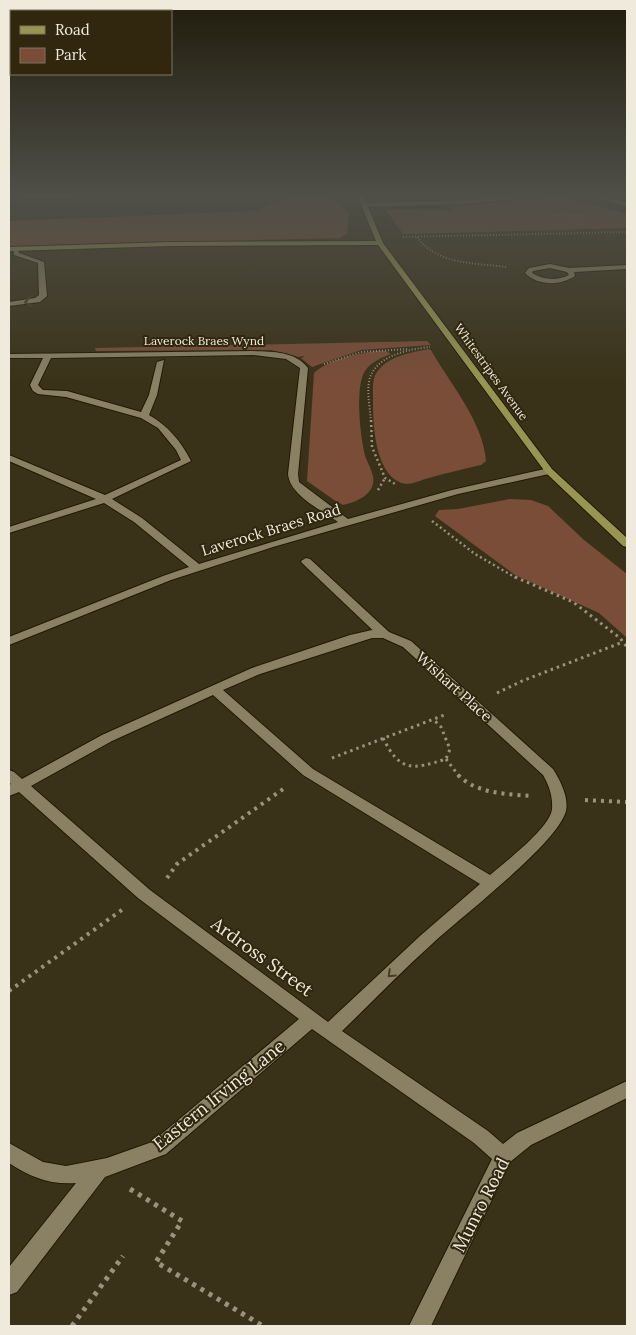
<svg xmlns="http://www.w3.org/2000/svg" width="636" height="1335" viewBox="0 0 636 1335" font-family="Lora,serif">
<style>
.green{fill:#794d38}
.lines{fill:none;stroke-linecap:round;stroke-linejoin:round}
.lane-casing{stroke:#211902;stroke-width:2}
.street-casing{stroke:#211902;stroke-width:2}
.secondary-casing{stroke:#211902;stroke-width:2}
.path-far4{stroke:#99927e;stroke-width:2;stroke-dasharray:1 2;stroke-linecap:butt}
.path-far3{stroke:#99927e;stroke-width:2.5;stroke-dasharray:2 3;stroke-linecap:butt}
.path-far2{stroke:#99927e;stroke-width:3;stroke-dasharray:2.5 4;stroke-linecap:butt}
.path-far1{stroke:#99927e;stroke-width:4;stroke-dasharray:3 5;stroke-linecap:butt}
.path{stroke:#99927e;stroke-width:5;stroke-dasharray:4 5.5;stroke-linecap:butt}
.lane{fill:#8a8165;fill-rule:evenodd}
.street{fill:#8a8165;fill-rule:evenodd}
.secondary{fill:#989552;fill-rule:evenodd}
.oneway{stroke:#463e24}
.labels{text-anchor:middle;stroke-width:4;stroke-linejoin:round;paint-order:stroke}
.far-street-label{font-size:12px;fill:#efeadb;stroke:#30270e}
.street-label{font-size:15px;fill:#efeadb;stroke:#30270e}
.near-street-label{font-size:18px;fill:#efeadb;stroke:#30270e}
</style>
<rect width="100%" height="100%" fill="#3a3218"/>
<g class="green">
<polygon points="297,195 326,195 349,212 347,234 340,238 9,246 9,221 254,211"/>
<polygon points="562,196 627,214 627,228 403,234 385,209 451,210 450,206"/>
<polygon points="427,341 431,345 361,350 312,367 301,358 304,357 303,356 299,357 271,350 96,351 95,348"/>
<path d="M 428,349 L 431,350 C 450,384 483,421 486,461 L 481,465 C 462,469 443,474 425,479 C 419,481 412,484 407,484 C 374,480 373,422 373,398 C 373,389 372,379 377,372 C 388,356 410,353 428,349 Z"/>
<path d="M 377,351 L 386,351 L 391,354 C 381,358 371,362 365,371 C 355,386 360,433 364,451 C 365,459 370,465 372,473 C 379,492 358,502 343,505 L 334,500 L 307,481 L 314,373 C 327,360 360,353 377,351 Z"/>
<polygon points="510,499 531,500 548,506 584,540 627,574 627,638 599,613 515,575 435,516 439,510 458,509"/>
</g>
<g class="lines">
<g class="lane-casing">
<g id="lane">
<polygon points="589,195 598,195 627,203 627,207"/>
<polygon points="13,247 17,247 19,253 44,262 47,296 40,302 9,306 9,302 35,298 39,295 38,263 14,255"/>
<polygon points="306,558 310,559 389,632 391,635 389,638 381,638 302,563 301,561"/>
</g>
</g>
<g class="street-casing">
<g id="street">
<polygon points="9,195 129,195 126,197 9,199"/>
<polygon points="530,195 552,195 468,204 363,207 360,205 363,203 468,200"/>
<path d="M 550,264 L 569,268 L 627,265 L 627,269 L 574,272 L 575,276 C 560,286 538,286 525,273 L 529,268 ZM 550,268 L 567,272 L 569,275 C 557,281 543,280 532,273 L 533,271 Z"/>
<path d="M 253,351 C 273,352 295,351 308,368 L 298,474 L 299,482 L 348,519 L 452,490 L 549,468 L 554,471 L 549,474 L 458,494 L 273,547 L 171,580 L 9,645 L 9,637 L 163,576 L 189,567 L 134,522 L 104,503 L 9,533 L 9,527 L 96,499 L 9,461 L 9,455 L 105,495 L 181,460 L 176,450 L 158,428 L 141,418 L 66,397 L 38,394 L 33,391 L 30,385 L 43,358 L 9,358 L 9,354 ZM 253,355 L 286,359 L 300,368 L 288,474 C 290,496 322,510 338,522 L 199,564 L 142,518 L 112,499 L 191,461 C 181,441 168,426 149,415 L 157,395 L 164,360 L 157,362 L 149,395 L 141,412 L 67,391 L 43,390 L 38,385 L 51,358 Z"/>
<path d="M 372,630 L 389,632 L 411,641 L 553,769 C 560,780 569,797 566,811 C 558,843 460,918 432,944 C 401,972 372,1002 342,1031 L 488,1131 L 503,1144 L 517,1133 L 627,1081 L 627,1098 L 531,1145 L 510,1162 L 431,1326 L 409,1326 L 492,1159 L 474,1143 L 312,1029 L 166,1154 L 105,1177 L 17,1292 L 9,1295 L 9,1267 L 76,1183 C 50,1185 30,1177 9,1163 L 9,1143 L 43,1162 L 66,1166 L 107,1158 L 152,1142 L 299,1019 L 138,898 L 19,792 L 9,796 L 9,785 L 11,784 L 9,782 L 9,770 L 14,772 L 22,779 L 102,735 L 252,668 L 350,635 ZM 372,638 L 383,638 L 403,647 L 543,775 C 549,785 553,797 552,809 C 550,828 505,862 490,875 L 313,769 L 223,690 L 260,674 ZM 213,695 L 303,775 L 480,884 L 420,936 L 328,1022 L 150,890 L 31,786 L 112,741 Z"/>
</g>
</g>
<g class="secondary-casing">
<polygon id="secondary" points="357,195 363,195 383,243 552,469 627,538 627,547 623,546 546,473 378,245 171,246 9,251 9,247 171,242 376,241"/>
</g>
<g class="path-far4">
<polyline points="553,215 584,216"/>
<polyline points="403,237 627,232"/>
<path d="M 417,237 C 437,265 476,263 507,267"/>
<polyline points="324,364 361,352 408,349"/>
<path d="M 371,421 C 370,409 367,394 369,382 C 373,356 409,349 430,347"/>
</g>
<g class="path-far3">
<polyline points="371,420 372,447 385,478 397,485"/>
<polyline points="378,490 385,478"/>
<polyline points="432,521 475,554 518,579"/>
</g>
<g class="path-far2">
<polyline points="515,577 573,602 620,638 627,647"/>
<polyline points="497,693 522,681 623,642"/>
<path d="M 383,738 C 400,772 412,770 446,759 L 450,749 L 441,727 L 433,719"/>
<polyline points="332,758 447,714"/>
<polyline points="446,759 459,776"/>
</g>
<g class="path-far1">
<path d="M 458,775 C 477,794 507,794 532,796"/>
<polyline points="585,800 627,802"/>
<polyline points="167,878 177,864 286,787"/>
<polyline points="9,991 123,909"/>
</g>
<g class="path">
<polyline points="130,1189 182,1221 156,1262 263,1326"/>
<polyline points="72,1326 123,1256"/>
</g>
<use href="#lane" class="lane"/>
<use href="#street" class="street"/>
<use href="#secondary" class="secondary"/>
</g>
<defs><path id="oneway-chevron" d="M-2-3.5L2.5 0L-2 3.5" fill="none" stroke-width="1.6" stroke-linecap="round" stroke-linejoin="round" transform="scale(1.25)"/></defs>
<g class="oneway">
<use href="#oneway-chevron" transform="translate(28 302) rotate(171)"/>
<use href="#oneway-chevron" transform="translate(391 974) rotate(136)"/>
</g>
<linearGradient id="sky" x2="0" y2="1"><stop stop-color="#201c0d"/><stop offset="0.51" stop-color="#4f4f48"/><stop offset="1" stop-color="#4f4f48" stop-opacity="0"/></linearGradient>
<rect width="636" height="382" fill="url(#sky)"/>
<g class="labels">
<g class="far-street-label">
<text x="204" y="345">Laverock Braes Wynd</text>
<text transform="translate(491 372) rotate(54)" y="4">Whitestripes Avenue</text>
</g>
<g class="street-label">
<text transform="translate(271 530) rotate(-17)" y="5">Laverock Braes Road</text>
<text transform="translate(454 687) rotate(42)" y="5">Wishart Place</text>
</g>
<g class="near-street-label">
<text transform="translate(262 957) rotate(36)" y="6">Ardross Street</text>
<text transform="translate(219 1095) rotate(-39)" y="6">Eastern Irving Lane</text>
<text transform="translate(481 1205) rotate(-63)" y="6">Munro Road</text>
</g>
</g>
<rect width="636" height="1335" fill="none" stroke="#efeadb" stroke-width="20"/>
<rect x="10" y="10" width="162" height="65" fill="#30270e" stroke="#7c7560"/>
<rect x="20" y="26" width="25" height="8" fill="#989552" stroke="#7c7560"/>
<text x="55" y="35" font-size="15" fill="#efeadb">Road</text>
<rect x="20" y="48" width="25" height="15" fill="#794d38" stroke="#7c7560"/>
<text x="55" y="60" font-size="15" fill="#efeadb">Park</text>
</svg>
